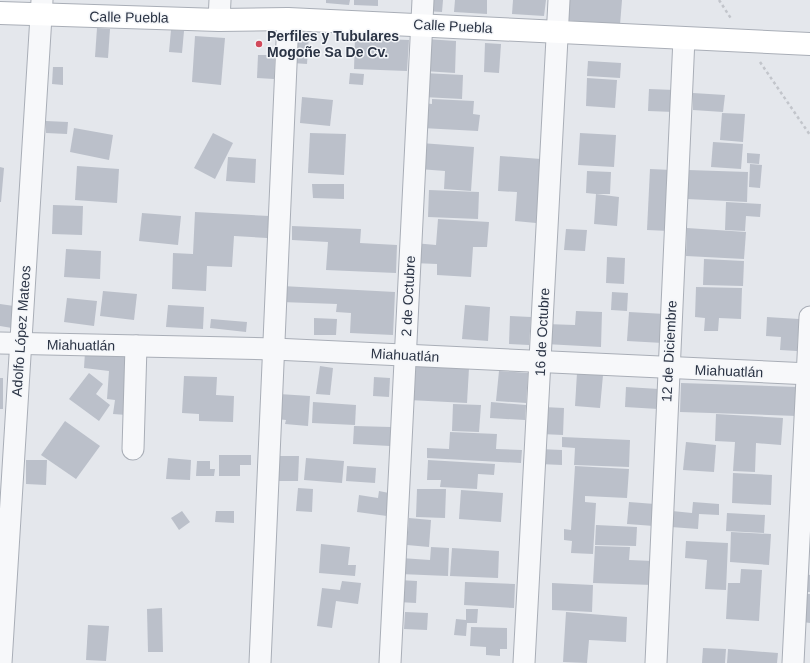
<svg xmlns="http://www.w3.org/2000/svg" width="810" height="663" viewBox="0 0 810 663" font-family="Arial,sans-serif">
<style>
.building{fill:#bbc0ca}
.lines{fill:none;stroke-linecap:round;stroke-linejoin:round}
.street-casing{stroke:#a9aeb7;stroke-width:23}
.secondary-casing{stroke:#a9aeb7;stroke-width:24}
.path{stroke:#c2c5cb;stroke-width:2.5;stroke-dasharray:3 3;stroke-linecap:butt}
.street{stroke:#f7f8fa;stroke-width:21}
.secondary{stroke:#fff;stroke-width:22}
.poi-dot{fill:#d1495b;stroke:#f4f6f9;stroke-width:1.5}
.labels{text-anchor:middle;stroke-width:3;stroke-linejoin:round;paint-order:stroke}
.street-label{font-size:14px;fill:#2b3445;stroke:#f4f6f9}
.poi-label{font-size:14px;font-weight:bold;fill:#2b3445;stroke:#f4f6f9;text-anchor:start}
</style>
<rect width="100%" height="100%" fill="#e4e7ec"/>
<g class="building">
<polygon points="326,0 350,0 349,5 326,3"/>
<polygon points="354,0 378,0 378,6 354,5"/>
<polygon points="426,0 443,0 442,12 425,11"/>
<polygon points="455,0 487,0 487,14 454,12"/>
<polygon points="513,0 546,0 544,16 512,14"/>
<polygon points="565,0 622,0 620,25 563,20"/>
<polygon points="97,28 110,29 108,58 95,57"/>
<polygon points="171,30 184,31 182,53 169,52"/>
<polygon points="294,35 309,35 307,64 292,63"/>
<polygon points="195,36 225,38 221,85 192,82"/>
<polygon points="355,38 409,40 407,71 354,69"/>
<polygon points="426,39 456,41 455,73 424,71"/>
<polygon points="485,43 501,44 499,73 484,72"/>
<polygon points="258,55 275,55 274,79 257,78"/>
<polygon points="588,61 621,63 620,78 587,76"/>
<polygon points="53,67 63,67 63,85 52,84"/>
<polygon points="350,73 364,74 363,85 349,84"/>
<polygon points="424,73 463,75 462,99 423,97"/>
<polygon points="587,78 617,80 615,108 586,106"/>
<polygon points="649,89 675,90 674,112 648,111"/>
<polygon points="693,93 725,95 723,112 693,110"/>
<polygon points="302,97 333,100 330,126 300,123"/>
<polygon points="432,99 474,101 473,114 480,115 478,131 422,128 423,103 432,104"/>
<polygon points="722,113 745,114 743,142 720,140"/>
<polygon points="46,121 68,122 67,134 46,133"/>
<polygon points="74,128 113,135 109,160 70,152"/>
<polygon points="213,133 233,143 215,179 194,168"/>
<polygon points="310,133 346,134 344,175 308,173"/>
<polygon points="580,133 616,135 614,167 578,165"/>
<polygon points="713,142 743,144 741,169 711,167"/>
<polygon points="421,143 474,147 471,191 444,189 445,171 419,169"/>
<polygon points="747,153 760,154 759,164 747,163"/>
<polygon points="500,156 541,159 536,223 515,221 517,192 498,191"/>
<polygon points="228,157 256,159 255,183 226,181"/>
<polygon points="750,164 762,165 760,188 749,187"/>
<polygon points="77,166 119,169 117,203 75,200"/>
<polygon points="0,167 4,168 1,202 0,202"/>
<polygon points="650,169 672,170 669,231 647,230"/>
<polygon points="688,170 748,172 747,202 687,199"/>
<polygon points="587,171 611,172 610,194 596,194 619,197 617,226 594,224 596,194 586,193"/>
<polygon points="312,184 344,184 344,199 313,198"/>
<polygon points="429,190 479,192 478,219 428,217"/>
<polygon points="726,202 761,204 760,217 746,216 745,231 725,230"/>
<polygon points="53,205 83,206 82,235 52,234"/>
<polygon points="195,212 269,216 267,238 234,236 232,267 207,266 206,291 172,289 173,253 193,254"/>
<polygon points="142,213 181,216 178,245 139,241"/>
<polygon points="438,219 489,222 487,247 473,247 471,277 437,275 437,264 413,263 414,243 436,245"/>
<polygon points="292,226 361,229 360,243 397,245 396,273 326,270 328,242 292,240"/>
<polygon points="687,228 746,232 744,259 686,256"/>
<polygon points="566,229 587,230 585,251 564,250"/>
<polygon points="66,249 101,251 100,279 64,277"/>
<polygon points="607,257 625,258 624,284 606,283"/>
<polygon points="704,259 744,261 743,286 703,285"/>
<polygon points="282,286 395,292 393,335 350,333 351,313 336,312 337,304 281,302"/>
<polygon points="696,287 742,288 741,319 719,318 718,331 704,331 705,318 695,317"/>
<polygon points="103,291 137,294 134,320 100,316"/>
<polygon points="612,292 628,293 627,311 611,310"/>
<polygon points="67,298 97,301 94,326 64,322"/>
<polygon points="0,304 14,306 12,328 0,326"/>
<polygon points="168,305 204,307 203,329 166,327"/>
<polygon points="465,305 490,307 488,341 462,339"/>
<polygon points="576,311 602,312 601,347 545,344 546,324 575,325"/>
<polygon points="629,312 665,314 663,343 627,341"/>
<polygon points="510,316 531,317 529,345 509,344"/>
<polygon points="767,317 799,319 797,351 780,350 781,337 766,336"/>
<polygon points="314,318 337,319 336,335 314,335"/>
<polygon points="211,319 247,322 246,332 210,328"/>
<polygon points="85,352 132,357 127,415 113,414 115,400 107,399 109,371 84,368"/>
<polygon points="411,365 469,368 467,403 409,400"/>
<polygon points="320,366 333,368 330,395 316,394"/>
<polygon points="499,371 528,373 526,403 496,401"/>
<polygon points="89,373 103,384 96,394 110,405 99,421 69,399"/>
<polygon points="577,373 603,375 600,408 575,406"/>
<polygon points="184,376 217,377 216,395 234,396 233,422 199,421 199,414 182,413"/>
<polygon points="374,377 390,378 389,397 373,396"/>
<rect x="0" y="378" width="3" height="31"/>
<polygon points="681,383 798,387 797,416 680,412"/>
<polygon points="626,387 659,389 658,409 625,407"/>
<polygon points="279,394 310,396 308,426 285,424 286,420 277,419"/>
<polygon points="313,402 356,405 355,425 312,423"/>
<polygon points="491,402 526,405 525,420 490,418"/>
<polygon points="453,404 481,405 479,432 452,431"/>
<polygon points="543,407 564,408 563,435 541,434"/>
<polygon points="716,414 783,418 781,445 756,443 755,472 733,471 735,442 715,441"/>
<polygon points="65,421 100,446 76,479 41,455"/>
<polygon points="354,426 391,427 390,446 353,444"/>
<polygon points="450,432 497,434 496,449 522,450 521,463 427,458 427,448 449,449"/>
<polygon points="562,437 630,440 629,467 574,465 575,448 562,447"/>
<polygon points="686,442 716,445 714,472 683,470"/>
<polygon points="539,449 562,450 562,465 539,464"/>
<polygon points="219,455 251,455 251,465 240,465 240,476 219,476"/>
<polygon points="275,456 299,456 298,481 275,481"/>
<polygon points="168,458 191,460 190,480 166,479"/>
<polygon points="306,458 344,461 342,483 304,480"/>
<polygon points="26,460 47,460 46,485 26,484"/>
<polygon points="428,460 495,464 494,475 478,474 477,489 440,487 441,480 427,480"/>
<polygon points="197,461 210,461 210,469 215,469 214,476 196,476"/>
<polygon points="347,466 376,468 375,483 346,481"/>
<polygon points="575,466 629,469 627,498 585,496 585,502 596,503 593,554 571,553 572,541 564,540 564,529 571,530"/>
<polygon points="733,473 772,475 771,505 732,503"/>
<polygon points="298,488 313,489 312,512 296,511"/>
<polygon points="417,489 446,489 445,518 416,517"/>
<polygon points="461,490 503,493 501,522 459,519"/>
<polygon points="379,491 389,493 387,516 357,512 359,495 378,498"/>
<polygon points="629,502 655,504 654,526 627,524"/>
<polygon points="693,502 719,504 719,515 699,514 698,529 671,527 672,511 692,513"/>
<polygon points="182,511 190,522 179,530 171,518"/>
<polygon points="216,511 234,511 234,523 215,522"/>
<polygon points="727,513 765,515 764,533 726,531"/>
<polygon points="409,518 431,520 429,547 407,545"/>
<polygon points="596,525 637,527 636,546 595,545"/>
<polygon points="731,532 771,534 769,565 730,562"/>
<polygon points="686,541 728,543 726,590 705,589 707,560 685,558"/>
<polygon points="321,544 350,547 348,565 356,565 355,576 319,573"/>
<polygon points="595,546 630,547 629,560 653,561 652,585 593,583"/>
<polygon points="431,547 449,548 448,576 400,574 401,558 430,560"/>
<polygon points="452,548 499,551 498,578 450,576"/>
<polygon points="741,569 762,570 759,621 726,619 728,583 740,583"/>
<polygon points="804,574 810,575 810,592 803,592"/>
<polygon points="399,580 417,581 416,603 398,602"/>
<polygon points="342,581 361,583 358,604 336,601 332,628 317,626 322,588 340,590"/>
<polygon points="465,582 515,584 514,608 464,605"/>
<polygon points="552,583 593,585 592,612 552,610"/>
<polygon points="805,594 810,594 810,623 803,622"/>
<polygon points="162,608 163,652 148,652 147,609"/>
<polygon points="466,609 478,609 477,623 467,623 466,636 454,635 456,619 466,620"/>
<polygon points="405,612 428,613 427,630 404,629"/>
<polygon points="566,612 627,617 626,642 589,640 587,663 563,662"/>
<polygon points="88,625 109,626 106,661 86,660"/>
<polygon points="471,627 507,628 507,649 500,649 500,656 486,655 486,647 470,646"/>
<polygon points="703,648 726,649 725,663 702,663"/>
<polygon points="728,649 778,653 777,663 727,663"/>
</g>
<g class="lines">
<g class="street-casing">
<g id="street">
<polyline points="219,20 220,0"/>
<polyline points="0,343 274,349 810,374"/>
<polyline points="133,449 136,346"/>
<polyline points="1,663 42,0"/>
<polyline points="260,663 288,19"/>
<polyline points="390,663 423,0"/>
<polyline points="524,663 559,0"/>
<polyline points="656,663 684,38"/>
<polyline points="793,663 810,317"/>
</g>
</g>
<g class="secondary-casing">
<polyline id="secondary" points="0,13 219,20 288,19 810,44"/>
</g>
<g class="path">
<polyline points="719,0 732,20"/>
<polyline points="760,62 810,135"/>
</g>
<use href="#street" class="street"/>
<use href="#secondary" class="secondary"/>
</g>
<circle class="poi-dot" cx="259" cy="44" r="4"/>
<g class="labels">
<g class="street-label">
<text transform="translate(129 17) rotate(1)" y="5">Calle Puebla</text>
<text transform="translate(453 26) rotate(3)" y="5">Calle Puebla</text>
<text transform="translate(408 296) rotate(-87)" y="5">2 de Octubre</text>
<text transform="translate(21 331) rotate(-86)" y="5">Adolfo López Mateos</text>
<text transform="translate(542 332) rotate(-87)" y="5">16 de Octubre</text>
<text transform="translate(81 345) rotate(1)" y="5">Miahuatlán</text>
<text transform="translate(669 351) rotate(-87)" y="5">12 de Diciembre</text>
<text transform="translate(405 355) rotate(3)" y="5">Miahuatlán</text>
<text transform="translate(729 371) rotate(2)" y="5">Miahuatlán</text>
</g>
<g class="poi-label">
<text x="267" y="41">Perfiles y Tubulares<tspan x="267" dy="16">Mogoñe Sa De Cv.</tspan></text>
</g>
</g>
</svg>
